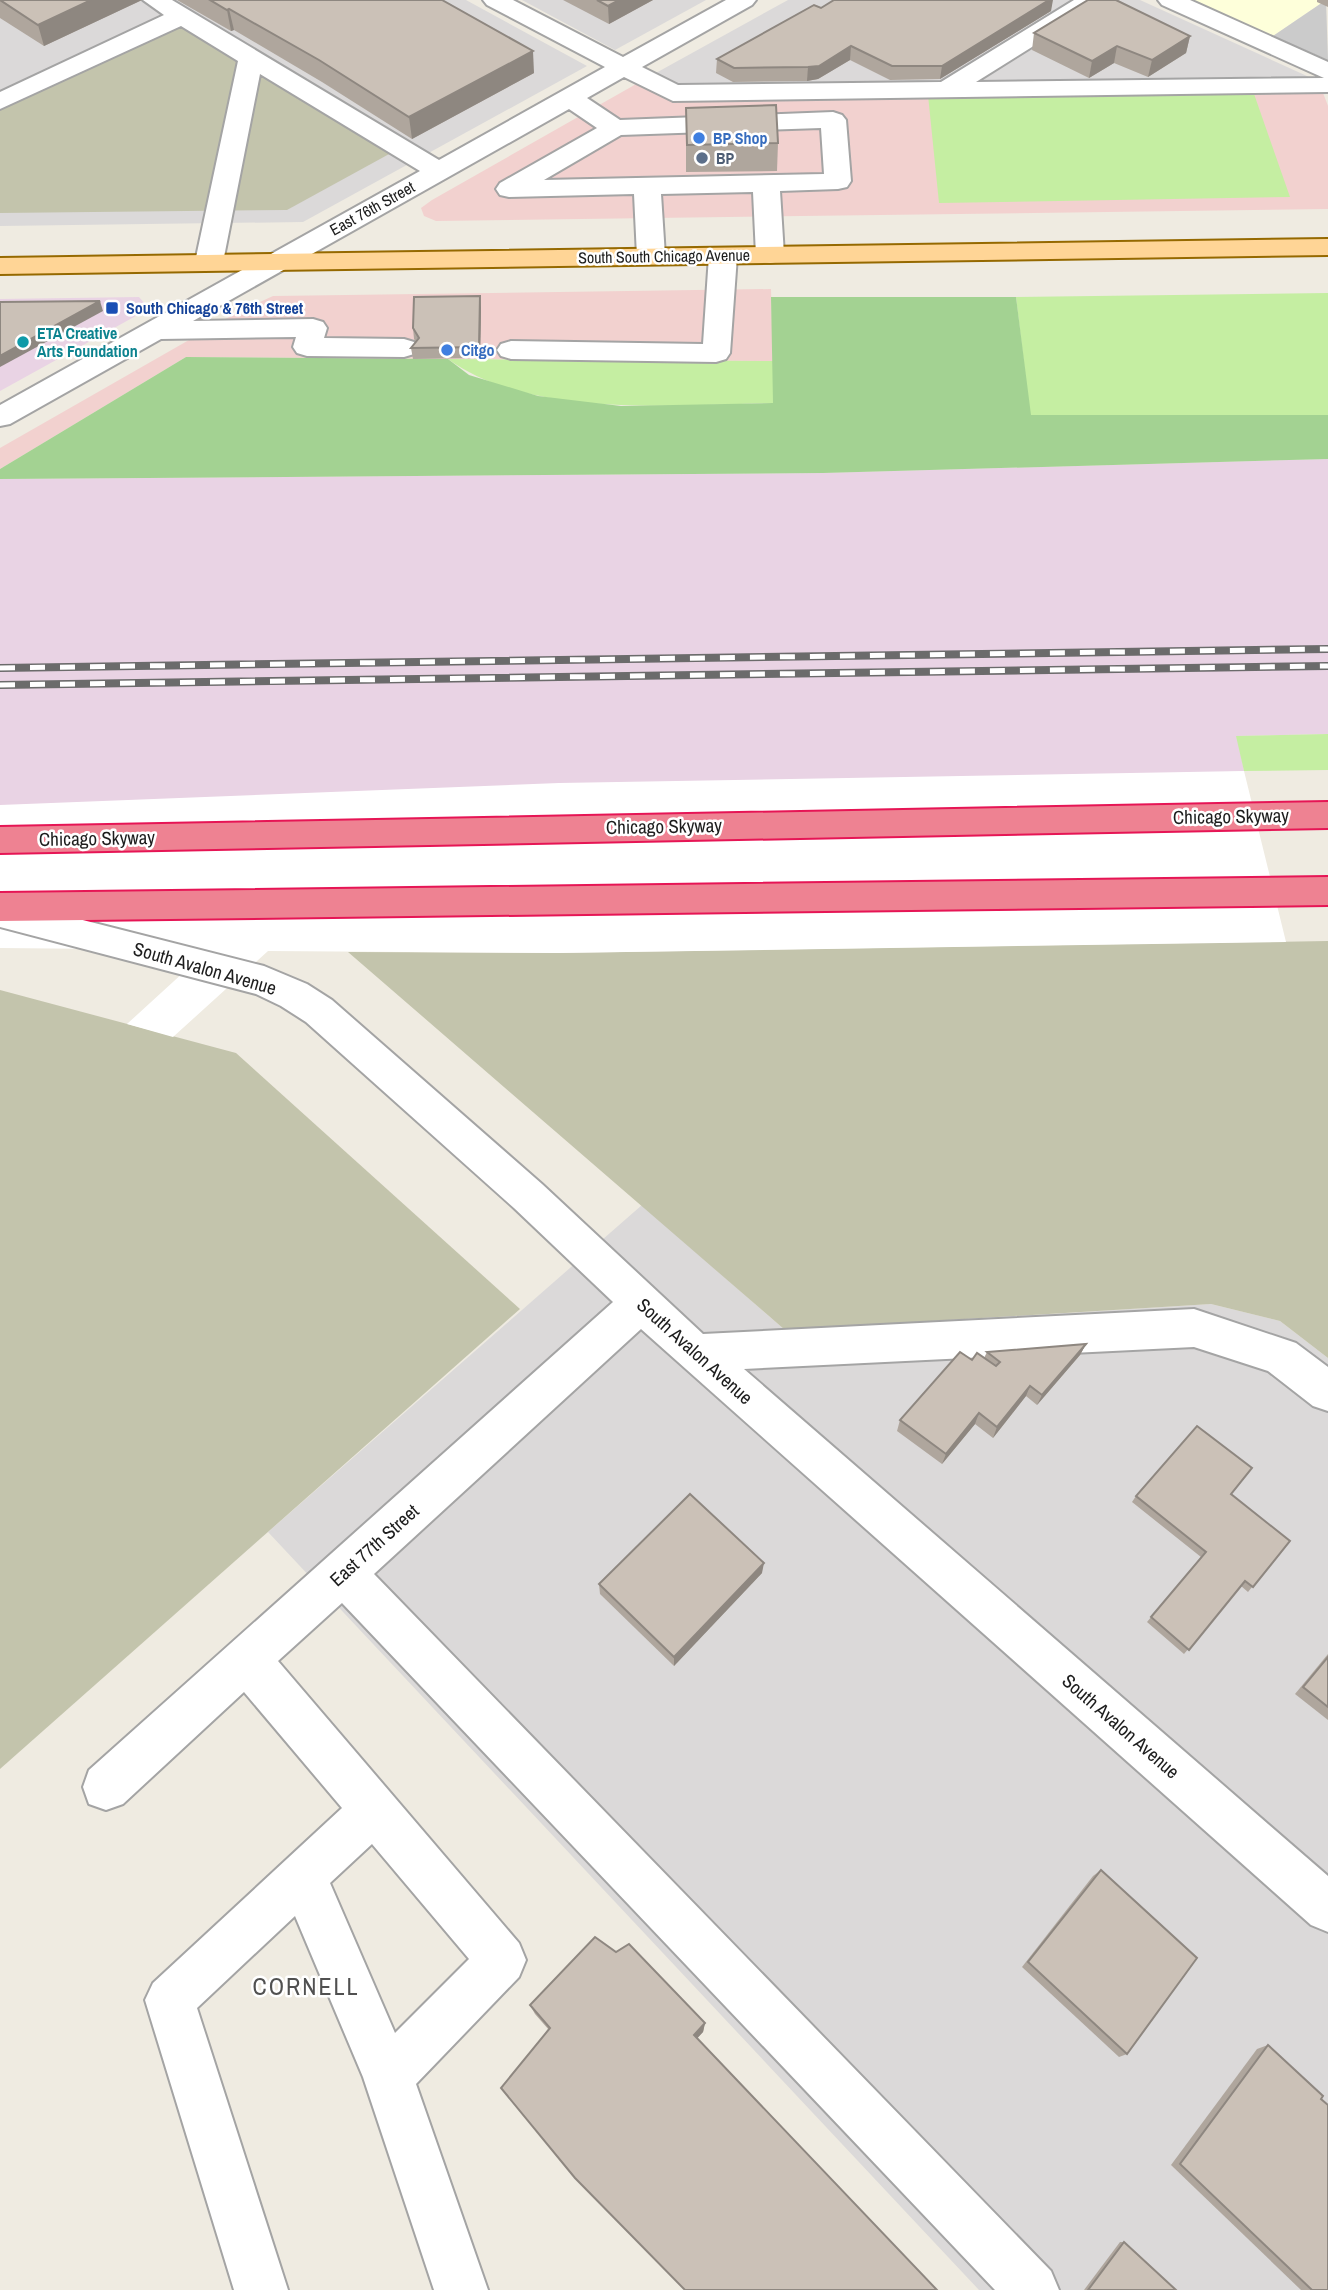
<svg xmlns="http://www.w3.org/2000/svg" width="1328" height="2290" viewBox="0 0 1328 2290" font-family="'Archivo Narrow',sans-serif">
<style>
.residential{fill:#dbd9d9}
.commercial{fill:#f2d1cf}
.industrial{fill:#e9d3e4}
.education{fill:#feffda}
.religious{fill:#cbcbcb}
.construction{fill:#c3c4ac}
.grass{fill:#c5eea2}
.forest{fill:#a3d292}
.pier{fill:#fff}
.lines{fill:none;stroke-linecap:round;stroke-linejoin:round}
.minor-casing{stroke:#a4a4a4;stroke-width:4}
.major-casing{stroke:#956900;stroke-width:4}
.highway-casing{stroke:#e61555;stroke-width:4}
.minor{fill:#fff;fill-rule:evenodd}
.major{fill:#ffd596;fill-rule:evenodd}
.highway{fill:#ee8292;fill-rule:evenodd}
.rail-casing{stroke:#6b6b6b;stroke-width:8}
.rail{stroke:#fff;stroke-width:5;stroke-dasharray:15;stroke-linecap:butt}
.wall{fill:#afa69d}
.shaded-wall{fill:#8e8780}
.building{fill:#cbc1b7;stroke:#8e8780;stroke-width:2}
.shop-dot{fill:#3f7fe0;stroke:#fff;stroke-width:2.5}
.service-dot{fill:#5c6f8a;stroke:#fff;stroke-width:2.5}
.transit-dot{fill:#1a4fb4;stroke:#fff;stroke-width:2.5}
.culture-dot{fill:#0f9aa8;stroke:#fff;stroke-width:2.5}
.labels{text-anchor:middle;stroke-width:5;stroke-linejoin:round;paint-order:stroke}
.far-shop-label{font-size:16px;font-weight:bold;fill:#366cbe;stroke:#fff;text-anchor:start}
.far-service-label{font-size:16px;font-weight:bold;fill:#4e5e75;stroke:#fff;text-anchor:start}
.far-street-label{font-size:16px;fill:#1d1d1d;stroke:#fff}
.far-transit-label{font-size:16px;font-weight:bold;fill:#164399;stroke:#fff;text-anchor:start}
.far-culture-label{font-size:16px;font-weight:bold;fill:#0d838f;stroke:#fff;text-anchor:start}
.street-label{font-size:19px;fill:#1d1d1d;stroke:#fff}
.near-neighbourhood-label{font-size:24px;letter-spacing:2px;fill:#505050;stroke:#fff}
</style>
<rect width="100%" height="100%" fill="#efebe1"/>
<g class="residential">
<polygon points="0,0 466,0 587,66 303,222 0,226"/>
<polygon points="522,0 706,0 615,50"/>
<polygon points="788,0 1140,0 1318,81 673,93 645,79"/>
<polygon points="642,1205 785,1330 1211,1304 1280,1321 1328,1358 1328,2290 979,2290 268,1532"/>
</g>
<g class="commercial">
<polygon points="645,79 673,93 1320,85 1328,106 1328,209 436,221 424,216 421,208 432,200"/>
<polygon points="771,289 773,361 186,357 0,469 0,448 238,312 273,296"/>
</g>
<g class="industrial">
<polygon points="139,297 145,304 143,312 0,391 0,299"/>
<polygon points="1328,459 1328,734 1237,736 1244,771 0,845 0,479 823,473"/>
</g>
<polygon class="education" points="1193,0 1326,0 1273,36"/>
<polygon class="religious" points="1326,0 1328,60 1273,36"/>
<g class="construction">
<polygon points="181,23 391,153 287,210 0,213 0,107"/>
<polygon points="1328,941 1328,1358 1280,1321 1211,1304 785,1330 348,952 558,953"/>
<polygon points="0,990 236,1053 520,1309 0,1769"/>
</g>
<g class="grass">
<polygon points="1253,91 1290,197 939,203 928,95"/>
<polygon points="1328,293 1328,415 1030,415 1016,297"/>
<path d="M 448,359 L 773,361 L 774,403 C 676,405 530,419 448,359 Z"/>
<polygon points="1328,734 1328,770 1244,771 1236,736"/>
</g>
<polygon class="forest" points="771,297 1016,297 1031,415 1328,415 1328,459 823,473 0,479 0,469 186,357 448,359 469,375 538,396 621,406 773,403"/>
<polygon class="pier" points="1244,771 1286,942 558,953 268,951 173,1037 127,1024 208,950 0,948 0,805 559,783"/>
<g class="lines">
<g class="minor-casing">
<g id="minor">
<path d="M 143,0 L 172,0 L 439,160 L 605,67 L 487,5 L 483,0 L 513,0 L 623,57 L 726,0 L 756,0 L 752,5 L 642,67 L 678,85 L 941,82 L 1074,0 L 1103,0 L 1099,5 L 976,82 L 1324,78 L 1162,5 L 1158,0 L 1190,0 L 1328,62 L 1328,92 L 673,101 L 624,77 L 587,98 L 620,120 L 833,112 L 842,115 L 846,120 L 851,181 L 847,187 L 838,189 L 780,191 L 784,255 L 780,261 L 770,263 L 760,261 L 756,255 L 753,192 L 661,194 L 665,256 L 661,262 L 651,264 L 641,262 L 637,256 L 634,194 L 509,197 L 500,195 L 496,189 L 500,183 L 597,128 L 569,109 L 193,321 L 313,319 L 323,322 L 327,328 L 324,338 L 404,339 L 414,342 L 418,348 L 414,354 L 404,357 L 307,356 L 297,353 L 293,347 L 296,337 L 161,339 L 10,424 L 0,426 L 0,405 L 420,171 L 260,74 L 223,262 L 219,268 L 209,270 L 199,268 L 195,262 L 238,61 L 181,26 L 0,109 L 0,92 L 164,15 ZM 821,128 L 824,174 L 544,180 L 621,135 Z"/>
<polygon points="723,248 733,250 737,256 730,353 726,359 716,362 511,359 501,356 497,350 501,344 511,341 703,344 709,256 713,250"/>
<path d="M 0,899 L 264,966 L 307,984 L 332,1000 L 542,1184 L 703,1334 L 1194,1309 L 1296,1343 L 1328,1367 L 1328,1411 L 1313,1406 L 1268,1371 L 1194,1347 L 744,1369 L 1328,1876 L 1328,1932 L 1311,1925 L 641,1329 L 374,1574 L 1051,2271 L 1059,2290 L 995,2290 L 342,1603 L 278,1661 L 519,1943 L 526,1960 L 519,1977 L 416,2084 L 488,2290 L 434,2290 L 363,2077 L 295,1916 L 197,2008 L 288,2290 L 234,2290 L 145,2000 L 153,1983 L 342,1808 L 244,1692 L 123,1804 L 106,1810 L 89,1804 L 83,1787 L 89,1770 L 613,1302 L 514,1208 L 306,1022 L 281,1006 L 256,994 L 0,927 ZM 372,1844 L 469,1959 L 395,2033 L 330,1883 Z"/>
</g>
</g>
<g class="major-casing">
<polygon id="major" points="1328,239 1328,255 0,274 0,258"/>
</g>
<g class="highway-casing">
<g id="highway">
<polygon points="1328,802 1328,828 0,853 0,827"/>
<polygon points="1328,877 1328,905 0,921 0,893"/>
</g>
</g>
<use href="#minor" class="minor"/>
<use href="#major" class="major"/>
<use href="#highway" class="highway"/>
<g class="rail-casing">
<g id="rail">
<polyline points="0,668 1328,649"/>
<polyline points="0,685 1328,666"/>
</g>
</g>
<use href="#rail" class="rail"/>
</g>
<g class="wall">
<polygon points="0,0 142,0 44,46 0,18"/>
<polygon points="177,0 442,0 534,73 412,139 322,82 234,30 231,31"/>
<polygon points="563,0 653,0 609,24"/>
<polygon points="1317,0 1328,0 1328,7 1317,2"/>
<polygon points="821,8 1051,11 940,79 890,80 850,60 818,79 807,81 733,82 716,73 717,59"/>
<polygon points="1034,33 1190,36 1186,53 1148,77 1114,63 1089,78 1032,50"/>
<polygon points="686,108 778,143 777,171 686,172"/>
<polygon points="480,296 481,308 480,358 413,359 411,348 416,342 414,339 413,328"/>
<polygon points="1086,1344 1080,1355 1037,1405 1026,1396 993,1438 975,1424 942,1464 897,1431 900,1420 972,1360 984,1358 987,1352"/>
<polygon points="1231,1494 1290,1541 1248,1592 1241,1586 1184,1654 1147,1622 1201,1557 1132,1502 1136,1496"/>
<polygon points="762,1573 674,1666 600,1594 599,1584"/>
<polygon points="1328,1654 1328,1720 1295,1694"/>
<polygon points="1101,1870 1127,2054 1119,2057 1022,1967 1093,1876"/>
<polygon points="530,2005 705,2023 703,2032 697,2038 549,2030 535,2014"/>
<polygon points="1268,2045 1321,2099 1328,2290 1301,2290 1171,2165 1257,2049"/>
<polygon points="1120,2242 1124,2242 1176,2290 1084,2290"/>
</g>
<g class="shaded-wall">
<polygon points="91,0 142,0 44,46 38,25"/>
<polygon points="619,0 653,0 609,24 608,6"/>
<polygon points="1049,0 1053,0 1051,11 940,79 942,66"/>
<polygon points="229,9 234,30 231,31 227,10"/>
<polygon points="1190,36 1186,53 1148,77 1152,60"/>
<polygon points="851,46 850,60 818,79 807,81 808,67"/>
<polygon points="1117,46 1114,63 1089,78 1092,61"/>
<polygon points="533,51 534,73 412,139 409,117"/>
<polygon points="480,296 481,308 480,358 479,347"/>
<polygon points="100,301 103,311 0,367 0,356"/>
<polygon points="1086,1344 1080,1355 1037,1405 1042,1395"/>
<polygon points="1030,1386 1026,1396 993,1438 997,1427"/>
<polygon points="979,1413 975,1424 942,1464 946,1454"/>
<polygon points="764,1563 762,1573 674,1666 674,1657"/>
<polygon points="705,2023 703,2032 693,2043 694,2035"/>
</g>
<g class="building">
<polygon points="0,0 91,0 38,25"/>
<polygon points="210,0 442,0 533,51 409,117 319,60 229,9 227,10"/>
<polygon points="597,0 619,0 608,6"/>
<polygon points="834,0 1049,0 942,66 892,66 851,46 819,66 808,67 734,68 717,59 814,5 821,8"/>
<polygon points="1088,0 1116,0 1190,36 1152,60 1117,46 1092,61 1034,33"/>
<polygon points="776,105 778,143 687,145 686,108"/>
<polygon points="480,296 479,347 411,348 419,338 413,328 414,297"/>
<polygon points="100,301 0,356 0,302"/>
<polygon points="1086,1344 1042,1395 1030,1386 997,1427 979,1413 946,1454 900,1420 960,1352 972,1360 977,1353 996,1366 1000,1362 987,1352"/>
<polygon points="1197,1426 1252,1468 1231,1494 1290,1541 1253,1587 1245,1581 1189,1650 1151,1617 1206,1552 1136,1496"/>
<polygon points="690,1494 764,1563 674,1657 599,1584"/>
<polygon points="1328,1657 1328,1707 1303,1687"/>
<polygon points="1101,1870 1197,1958 1127,2054 1028,1962"/>
<polygon points="595,1937 616,1952 629,1944 705,2023 694,2035 937,2290 685,2290 575,2178 501,2088 550,2028 530,2005"/>
<polygon points="1268,2045 1323,2096 1321,2099 1328,2105 1328,2290 1312,2290 1180,2164"/>
<polygon points="1124,2242 1176,2290 1088,2290"/>
</g>
<g class="shop-dot">
<circle cx="699" cy="138" r="7"/>
<circle cx="447" cy="350" r="7"/>
</g>
<circle class="service-dot" cx="702" cy="158" r="7"/>
<rect class="transit-dot" x="105" y="301" width="14" height="14" rx="3.5"/>
<circle class="culture-dot" cx="23" cy="342" r="7"/>
<g class="labels">
<g class="far-shop-label">
<text x="713" y="144">BP Shop</text>
<text x="461" y="356">Citgo</text>
</g>
<g class="far-service-label">
<text x="716" y="164">BP</text>
</g>
<g class="far-street-label">
<text transform="translate(372 208) rotate(-29)" y="6">East 76th Street</text>
<text transform="translate(664 256) rotate(-1)" y="6">South South Chicago Avenue</text>
</g>
<g class="far-transit-label">
<text x="126" y="314">South Chicago &amp; 76th Street</text>
</g>
<g class="far-culture-label">
<text x="37" y="339">ETA Creative<tspan x="37" dy="18">Arts Foundation</tspan></text>
</g>
<g class="street-label">
<text transform="translate(1231 816) rotate(-1)" y="7">Chicago Skyway</text>
<text transform="translate(664 826) rotate(-1)" y="7">Chicago Skyway</text>
<text transform="translate(97 838) rotate(-1)" y="7">Chicago Skyway</text>
<text transform="translate(205 968) rotate(16)" y="7">South Avalon Avenue</text>
<text transform="translate(695 1351) rotate(42)" y="7">South Avalon Avenue</text>
<text transform="translate(374 1545) rotate(-42)" y="7">East 77th Street</text>
<text transform="translate(1121 1726) rotate(41)" y="7">South Avalon Avenue</text>
</g>
<g class="near-neighbourhood-label">
<text x="306" y="1995">CORNELL</text>
</g>
</g>
</svg>
